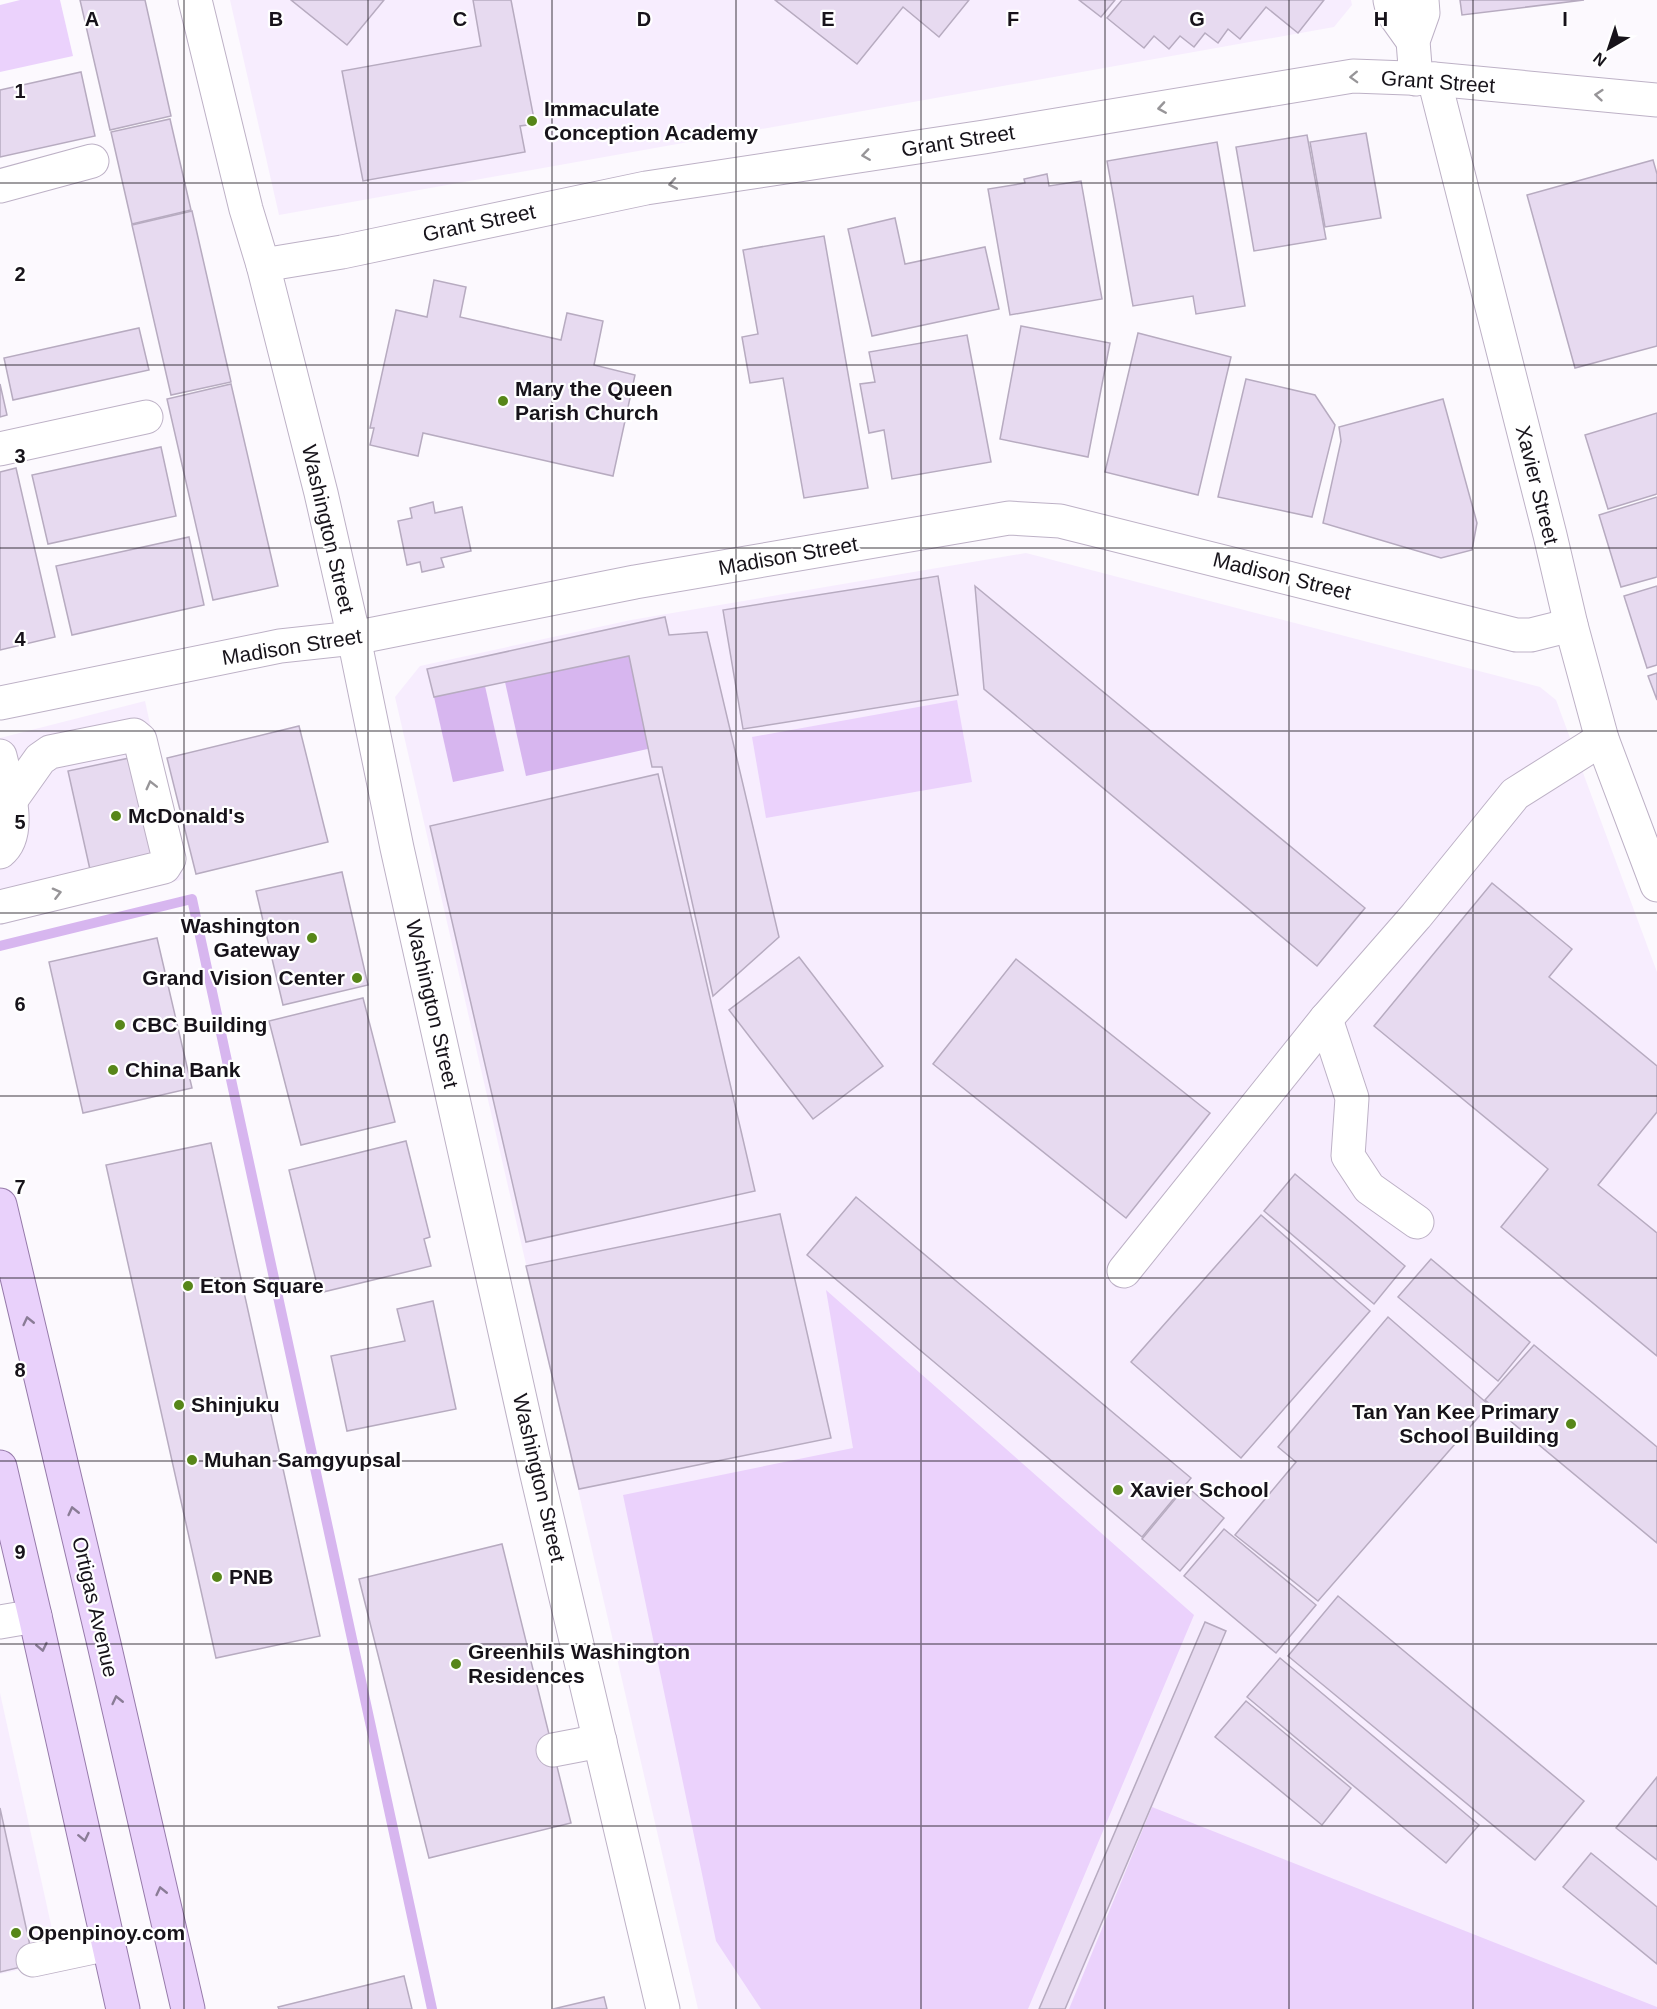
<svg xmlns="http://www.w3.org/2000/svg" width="1657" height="2009" viewBox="0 0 1657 2009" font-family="Helvetica,sans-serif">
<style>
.built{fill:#f7edfe}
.green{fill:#ebd2fc}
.water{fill:#d7b6ef}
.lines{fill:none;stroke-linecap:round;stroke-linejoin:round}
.stream{stroke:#d7b6ef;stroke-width:10}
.building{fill:#e7daf0;stroke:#b7abc0;stroke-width:1.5}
.minor-casing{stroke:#bdb1c6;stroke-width:35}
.major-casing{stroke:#967aaa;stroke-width:35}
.minor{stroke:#fff;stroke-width:33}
.major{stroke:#e9d1fb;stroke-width:33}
.oneway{stroke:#979598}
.oneway2{stroke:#8a7c96}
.grid{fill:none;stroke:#17131a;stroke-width:1.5;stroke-opacity:0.55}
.poi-dot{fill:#578619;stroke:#fff;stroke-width:2}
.labels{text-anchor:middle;stroke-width:4.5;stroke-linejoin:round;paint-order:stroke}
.street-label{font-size:21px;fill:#17131a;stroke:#fff}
.poi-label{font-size:21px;font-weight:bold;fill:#17131a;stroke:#fff;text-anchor:start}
.grid-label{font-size:20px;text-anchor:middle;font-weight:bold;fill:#17131a;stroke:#fff;stroke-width:4.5;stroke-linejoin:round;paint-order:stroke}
</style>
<rect width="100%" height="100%" fill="#fcf9fe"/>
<g class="built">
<polygon points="230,0 1351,0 1352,5 1334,27 279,215"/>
<polygon points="1026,553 1540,687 1556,700 1657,972 1657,2009 698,2009 395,697 420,666 631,620"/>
<polygon points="145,701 184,879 0,925 0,738"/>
<polygon points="0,1693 59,1961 0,1974"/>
</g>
<g class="green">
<polygon points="20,0 60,0 73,56 0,72 0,5"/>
<polygon points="957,700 972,782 766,818 752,737"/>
<polygon points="826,1290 1194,1615 1028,2009 761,2009 716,1941 623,1495 853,1448"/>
<polygon points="1152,1807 1657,2007 1657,2009 1069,2009"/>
</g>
<g class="water">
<polygon points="629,656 652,748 526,776 505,682"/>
<polygon points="485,686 504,771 453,782 434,697"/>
</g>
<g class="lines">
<polyline class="stream" points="0,946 192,899 432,2009"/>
</g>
<g class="building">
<polygon points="80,0 145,0 171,116 110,130"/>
<polygon points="291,0 384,0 347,45"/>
<polygon points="473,0 511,0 535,124 520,126 525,152 363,181 342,71 481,46"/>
<polygon points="775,0 969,0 939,37 903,7 857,64"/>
<polygon points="1079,0 1115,0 1101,17"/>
<polygon points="1122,0 1324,0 1298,33 1266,7 1240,39 1228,29 1218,43 1205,33 1194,47 1180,36 1169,49 1154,36 1144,48 1107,18"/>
<polygon points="1460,0 1584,0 1462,15"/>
<polygon points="81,72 95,136 0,157 0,90"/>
<polygon points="170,119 191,210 132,224 111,132"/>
<polygon points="1366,133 1381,218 1325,227 1310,142"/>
<polygon points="1307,135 1326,239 1254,251 1236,147"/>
<polygon points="1217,142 1245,306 1196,314 1193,296 1133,306 1107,161"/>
<polygon points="1653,160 1657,174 1657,346 1575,368 1527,195"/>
<polygon points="1047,174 1049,186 1081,181 1102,299 1010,315 988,189 1025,183 1024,179"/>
<polygon points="192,211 231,382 171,395 132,225"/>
<polygon points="895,218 905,264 985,247 999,309 872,336 848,229"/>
<polygon points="824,236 868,488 804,498 783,378 750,383 742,337 758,334 743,250"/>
<polygon points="434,280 466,287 460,317 561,340 567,313 603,321 594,365 635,375 613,476 423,433 418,456 370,445 374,428 370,428 396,310 427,317"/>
<polygon points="1021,326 1110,343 1088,457 1000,439"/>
<polygon points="139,328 149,370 13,400 4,358"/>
<polygon points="1138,333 1231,357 1198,495 1105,472"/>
<polygon points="967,335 991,462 892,479 884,430 869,433 860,384 875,382 869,352"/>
<polygon points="1246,379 1315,395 1335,425 1312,517 1218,497"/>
<polygon points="0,384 7,415 0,417"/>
<polygon points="231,384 278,586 213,600 167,399"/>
<polygon points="1443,399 1477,523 1472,550 1441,558 1323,523 1341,441 1339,427"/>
<polygon points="1657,413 1657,494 1608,509 1585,435"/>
<polygon points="161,447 176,516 48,544 32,475"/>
<polygon points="16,468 55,637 0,650 0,472"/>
<polygon points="1657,497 1657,577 1621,587 1599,515"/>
<polygon points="433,502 435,513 462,507 471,551 441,558 444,567 422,572 420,562 407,565 398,521 412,518 410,508"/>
<polygon points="189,537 204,605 72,635 56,566"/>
<polygon points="938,576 958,695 743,729 723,610"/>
<polygon points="975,586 1365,908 1317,966 984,689"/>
<polygon points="1657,586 1657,665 1647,668 1624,596"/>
<polygon points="665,617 669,635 707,632 779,937 713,996 662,767 652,767 629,656 434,697 427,669"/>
<polygon points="1657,673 1657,700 1648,676"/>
<polygon points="299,726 328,842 196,874 167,758"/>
<polygon points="134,757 157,860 91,874 68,771"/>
<polygon points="658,774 755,1191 526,1242 430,826"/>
<polygon points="342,872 368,985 283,1005 256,891"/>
<polygon points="1492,883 1572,949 1549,977 1657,1066 1657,1112 1598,1185 1657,1233 1657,1356 1501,1227 1548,1169 1374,1026"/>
<polygon points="157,938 192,1088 83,1113 49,962"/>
<polygon points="799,957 883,1066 813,1119 729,1010"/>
<polygon points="1016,959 1210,1113 1126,1218 933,1064"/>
<polygon points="363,998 395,1122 301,1145 269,1021"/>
<polygon points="406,1141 430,1237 424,1239 431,1266 319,1293 289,1170"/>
<polygon points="211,1143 320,1636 216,1658 106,1165"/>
<polygon points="1295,1174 1405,1266 1374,1304 1264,1211"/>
<polygon points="856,1197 1191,1478 1142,1537 807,1255"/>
<polygon points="780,1214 831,1438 579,1489 526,1266"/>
<polygon points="1261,1215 1370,1311 1241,1458 1131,1362"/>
<polygon points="1431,1259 1530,1342 1498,1381 1398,1297"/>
<polygon points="433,1301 456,1409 347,1431 331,1356 405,1341 397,1309"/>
<polygon points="1388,1317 1489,1405 1318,1601 1235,1535 1296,1462 1278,1447"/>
<polygon points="1534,1345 1657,1447 1657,1543 1485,1400"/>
<polygon points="1186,1486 1224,1518 1180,1571 1142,1539"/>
<polygon points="1224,1529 1316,1605 1276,1653 1184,1576"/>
<polygon points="502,1544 571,1823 429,1858 359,1579"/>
<polygon points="1338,1596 1584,1801 1535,1860 1288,1656"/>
<polygon points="1205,1622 1226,1631 1065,2009 1039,2009"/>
<polygon points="1280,1658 1479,1825 1446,1863 1247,1697"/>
<polygon points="1246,1701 1351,1788 1322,1825 1215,1737"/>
<polygon points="1657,1777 1657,1860 1616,1828"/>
<polygon points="0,1808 34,1964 0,1972"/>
<polygon points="1591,1853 1657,1907 1657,1964 1563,1887"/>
<polygon points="404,1976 412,2009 279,2009 278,2007"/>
<polygon points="604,1997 607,2009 553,2009"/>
</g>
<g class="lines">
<g class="minor-casing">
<g id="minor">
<polyline points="195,0 246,209 263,265 321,493 354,638 397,848 537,1475 663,2009"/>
<polyline points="1390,0 1393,13 1413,41"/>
<polyline points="1416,79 1413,41 1423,13 1422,0"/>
<polyline points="1434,79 1550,535 1571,625 1602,739 1657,885"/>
<polyline points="0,186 92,161"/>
<polyline points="263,265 342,252 646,188 984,137 1353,76 1434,79 1657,100"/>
<polyline points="0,449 146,417"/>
<polyline points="0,703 280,646 354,638 635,582 1009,518 1060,521 1516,635 1531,635 1571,625"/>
<path d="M 0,756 C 6,782 24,833 0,852"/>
<polyline points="0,907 164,867 169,859 140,740 134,735 50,752 40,759 11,800"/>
<polyline points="1326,1019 1352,1098 1348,1156 1369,1188 1417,1222"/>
<polyline points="1124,1271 1326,1019 1416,916 1515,794 1602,739"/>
<polyline points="0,1622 35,1616"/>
<polyline points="553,1750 600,1741"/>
<polyline points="33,1960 108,1944"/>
</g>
</g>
<g class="major-casing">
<g id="major">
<polyline points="0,1205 104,1644 188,2009"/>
<polyline points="0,1467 35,1616 123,2009"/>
</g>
</g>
<use href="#minor" class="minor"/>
<use href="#major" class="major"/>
</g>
<defs><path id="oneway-chevron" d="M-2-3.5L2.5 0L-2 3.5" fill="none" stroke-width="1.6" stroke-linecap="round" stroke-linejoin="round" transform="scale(1.5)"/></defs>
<g class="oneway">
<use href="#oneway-chevron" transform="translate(1354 77) rotate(178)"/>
<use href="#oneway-chevron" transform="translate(1599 95) rotate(-175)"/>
<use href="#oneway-chevron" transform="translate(1162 108) rotate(171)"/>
<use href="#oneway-chevron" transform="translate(866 155) rotate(172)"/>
<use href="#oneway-chevron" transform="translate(673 184) rotate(170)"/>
<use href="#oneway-chevron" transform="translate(151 785) rotate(-104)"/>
<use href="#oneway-chevron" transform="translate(57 893) rotate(-14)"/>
</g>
<g class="oneway2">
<use href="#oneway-chevron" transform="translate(28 1321) rotate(-103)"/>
<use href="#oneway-chevron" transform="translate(73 1511) rotate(-103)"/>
<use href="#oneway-chevron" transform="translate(42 1647) rotate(78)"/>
<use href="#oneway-chevron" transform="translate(117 1700) rotate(-103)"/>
<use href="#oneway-chevron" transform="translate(84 1837) rotate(78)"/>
<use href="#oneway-chevron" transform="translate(161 1891) rotate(-103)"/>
</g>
<path class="grid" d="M 184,0 L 184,2009M 368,0 L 368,2009M 552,0 L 552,2009M 736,0 L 736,2009M 921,0 L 921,2009M 1105,0 L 1105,2009M 1289,0 L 1289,2009M 1473,0 L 1473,2009M 0,183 L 1657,183M 0,365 L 1657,365M 0,548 L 1657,548M 0,731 L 1657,731M 0,913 L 1657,913M 0,1096 L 1657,1096M 0,1278 L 1657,1278M 0,1461 L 1657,1461M 0,1644 L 1657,1644M 0,1826 L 1657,1826"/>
<g class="poi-dot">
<circle cx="532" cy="121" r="6"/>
<circle cx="503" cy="401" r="6"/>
<circle cx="116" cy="816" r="6"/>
<circle cx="312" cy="938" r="6"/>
<circle cx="357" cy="978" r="6"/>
<circle cx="120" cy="1025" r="6"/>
<circle cx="113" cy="1070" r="6"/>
<circle cx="188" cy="1286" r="6"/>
<circle cx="179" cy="1405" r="6"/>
<circle cx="1571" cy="1424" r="6"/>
<circle cx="192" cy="1460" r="6"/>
<circle cx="1118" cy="1490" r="6"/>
<circle cx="217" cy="1577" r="6"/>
<circle cx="456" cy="1664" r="6"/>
<circle cx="16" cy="1933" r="6"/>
</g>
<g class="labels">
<g class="street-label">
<text transform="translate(1438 82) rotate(4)" y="7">Grant Street</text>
<text transform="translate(958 141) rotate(-9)" y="7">Grant Street</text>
<text transform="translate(479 223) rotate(-12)" y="7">Grant Street</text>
<text transform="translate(1537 485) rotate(76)" y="7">Xavier Street</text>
<text transform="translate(328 529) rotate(77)" y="7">Washington Street</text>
<text transform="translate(788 556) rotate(-10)" y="7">Madison Street</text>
<text transform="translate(1282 576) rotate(14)" y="7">Madison Street</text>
<text transform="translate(292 647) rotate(-9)" y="7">Madison Street</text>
<text transform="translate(432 1004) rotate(77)" y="7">Washington Street</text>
<text transform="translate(539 1478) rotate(77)" y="7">Washington Street</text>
<text transform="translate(95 1607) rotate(77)" y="7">Ortigas Avenue</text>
</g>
<g class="poi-label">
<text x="544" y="116">Immaculate<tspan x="544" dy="24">Conception Academy</tspan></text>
<text x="515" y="396">Mary the Queen<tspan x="515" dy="24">Parish Church</tspan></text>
<text x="128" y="823">McDonald's</text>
<text x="300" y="933" text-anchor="end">Washington<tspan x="300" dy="24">Gateway</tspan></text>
<text x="345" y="985" text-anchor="end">Grand Vision Center</text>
<text x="132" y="1032">CBC Building</text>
<text x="125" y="1077">China Bank</text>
<text x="200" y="1293">Eton Square</text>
<text x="191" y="1412">Shinjuku</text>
<text x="1559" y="1419" text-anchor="end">Tan Yan Kee Primary<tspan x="1559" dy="24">School Building</tspan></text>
<text x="204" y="1467">Muhan Samgyupsal</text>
<text x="1130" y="1497">Xavier School</text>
<text x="229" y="1584">PNB</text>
<text x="468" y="1659">Greenhils Washington<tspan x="468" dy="24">Residences</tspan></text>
<text x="28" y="1940">Openpinoy.com</text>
</g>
</g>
<g class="grid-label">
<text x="92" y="26">A</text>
<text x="276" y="26">B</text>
<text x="460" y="26">C</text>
<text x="644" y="26">D</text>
<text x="828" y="26">E</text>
<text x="1013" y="26">F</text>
<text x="1197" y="26">G</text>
<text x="1381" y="26">H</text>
<text x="1565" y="26">I</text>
<text x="20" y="98">1</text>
<text x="20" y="281">2</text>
<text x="20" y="463">3</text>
<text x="20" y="646">4</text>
<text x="20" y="829">5</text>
<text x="20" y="1011">6</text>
<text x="20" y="1194">7</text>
<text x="20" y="1377">8</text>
<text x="20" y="1559">9</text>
</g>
<g transform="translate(1609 48) rotate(219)" stroke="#ffffff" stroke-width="4.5" paint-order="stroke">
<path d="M0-4.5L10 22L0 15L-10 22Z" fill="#17131a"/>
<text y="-9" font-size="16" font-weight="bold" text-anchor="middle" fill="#17131a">N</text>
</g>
</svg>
